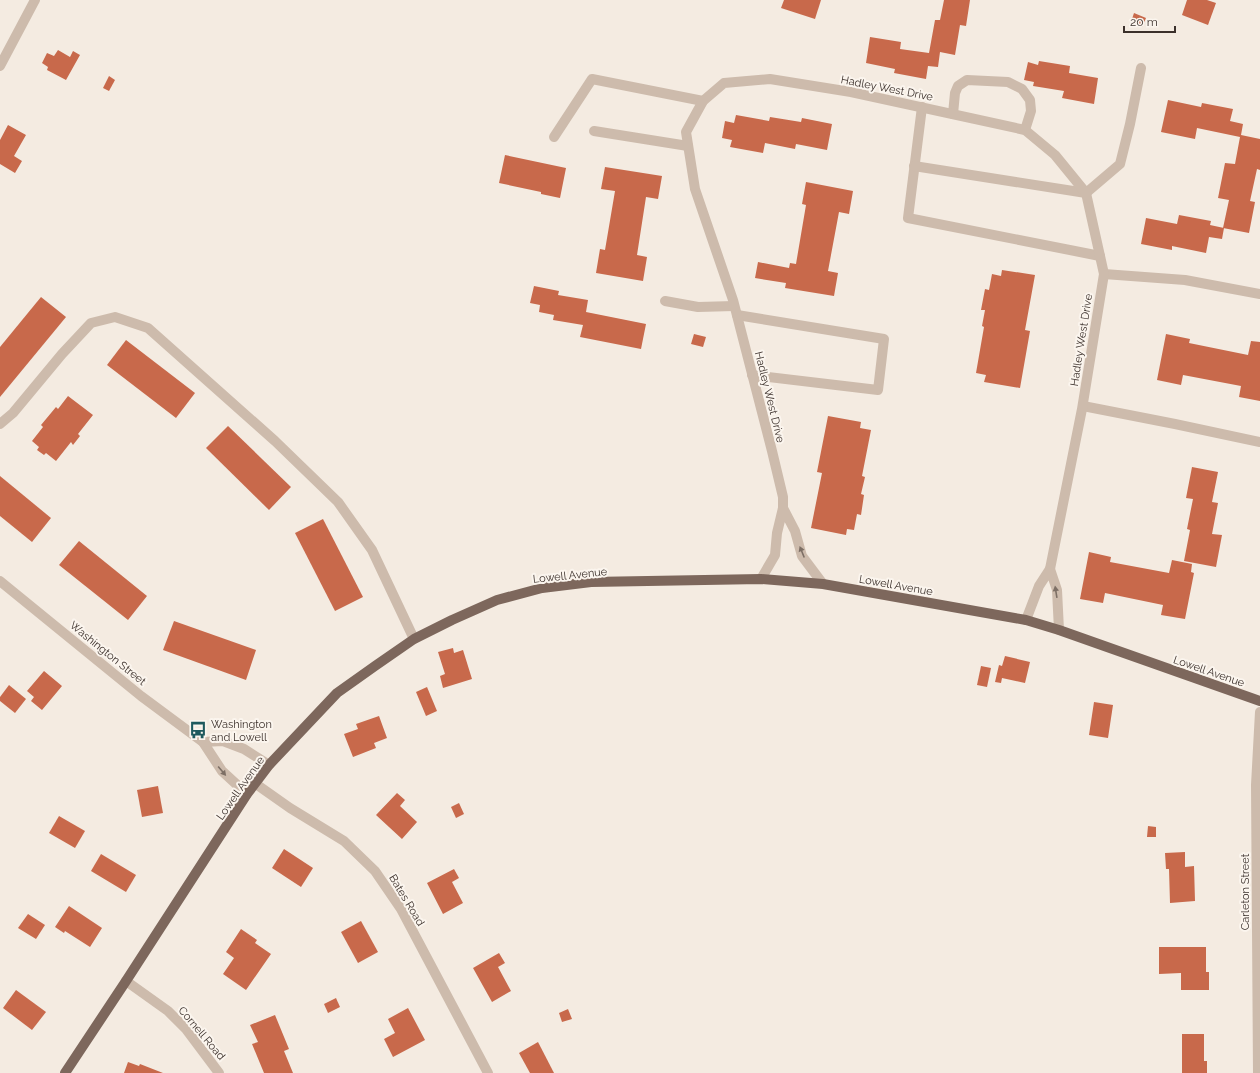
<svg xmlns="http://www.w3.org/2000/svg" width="1260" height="1073" viewBox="0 0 1260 1073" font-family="Raleway,sans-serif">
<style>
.building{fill:#c8694b}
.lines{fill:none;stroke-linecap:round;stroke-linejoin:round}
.minor{stroke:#cdbbac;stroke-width:10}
.major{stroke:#7d675c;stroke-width:10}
.oneway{fill:#7d6f65}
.labels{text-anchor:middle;stroke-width:4;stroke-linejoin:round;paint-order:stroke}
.street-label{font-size:11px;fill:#3b302b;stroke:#fbf5ee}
.poi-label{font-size:11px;fill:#3b302b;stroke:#fbf5ee;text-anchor:start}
</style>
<rect width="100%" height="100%" fill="#f4ebe1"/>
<g class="building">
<polygon points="784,0 821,0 815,19 781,8"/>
<polygon points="944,0 970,0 966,26 960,25 955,55 940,52 938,67 928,66 926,79 894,73 895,69 866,63 870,37 901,42 900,49 929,53 935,20 940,20"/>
<polygon points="1187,0 1207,0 1216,3 1208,25 1182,15"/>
<polygon points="1134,13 1146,18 1142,27 1131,22"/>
<polygon points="58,50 70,57 73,51 80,55 66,80 47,70 48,67 42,63 47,53 54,56"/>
<polygon points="1039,61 1070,66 1069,73 1098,78 1094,104 1062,98 1064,91 1033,86 1034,82 1024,80 1028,62 1038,65"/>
<polygon points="109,76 115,80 109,91 103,88"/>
<polygon points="1168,100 1201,107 1202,103 1233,109 1230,121 1243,124 1241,135 1260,139 1260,170 1257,169 1250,201 1255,202 1249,233 1223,228 1229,200 1218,198 1225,163 1235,164 1240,137 1197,128 1195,139 1161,132"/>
<polygon points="736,115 769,121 770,117 801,122 802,118 832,124 827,150 796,144 795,149 765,143 763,153 730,147 732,140 722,138 725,121 734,123"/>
<polygon points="8,125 26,135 14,156 22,161 15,173 0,164 0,140"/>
<polygon points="505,155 566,168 560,198 541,194 541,192 499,183"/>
<polygon points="605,167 662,176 658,199 646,197 637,255 647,257 643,281 596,273 600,249 605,250 615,191 601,189"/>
<polygon points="806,182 853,191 849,214 839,212 828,271 838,273 834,296 785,288 786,283 755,278 758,262 789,268 790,263 796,264 806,205 802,204"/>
<polygon points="1179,215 1211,221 1210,225 1224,228 1222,239 1209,237 1206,253 1172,246 1172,250 1141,244 1146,218 1177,224"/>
<polygon points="1002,270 1035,275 1025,330 1030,331 1020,388 984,382 986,375 976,373 984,327 982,326 985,310 981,310 985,289 989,290 992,274 1001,276"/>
<polygon points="534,286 559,291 558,295 588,300 586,312 646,324 641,349 580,337 583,325 553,320 554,315 539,312 540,305 530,303"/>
<polygon points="41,297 66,317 0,397 0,347"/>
<polygon points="694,334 706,337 703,347 691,344"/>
<polygon points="1166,334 1190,339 1189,343 1248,355 1251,341 1260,342 1260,401 1239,397 1241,386 1183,375 1181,385 1157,380"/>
<polygon points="126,340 195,393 176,418 107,365"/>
<polygon points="68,396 93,415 78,434 80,436 73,445 71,442 56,461 46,453 44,455 37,450 39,447 32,441 43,427 41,425 56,407 58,409"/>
<polygon points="828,416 861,422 860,428 871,430 862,476 865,477 861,494 864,495 861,515 857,514 854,530 847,529 846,535 811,528 822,473 817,472"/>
<polygon points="228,426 291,487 269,510 206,448"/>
<polygon points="1192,467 1218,472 1212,502 1218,503 1212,534 1222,535 1216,567 1184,561 1190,530 1187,529 1193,499 1186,498"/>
<polygon points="0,476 51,518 32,542 0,516"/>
<polygon points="323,519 363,597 335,611 295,533"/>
<polygon points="79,541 147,596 128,620 59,565"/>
<polygon points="1089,552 1111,557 1110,562 1169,573 1172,560 1192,564 1191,572 1194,573 1185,619 1161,615 1163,605 1105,593 1103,603 1080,599"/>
<polygon points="174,621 256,650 246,680 163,650"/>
<polygon points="453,648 454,653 463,650 472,679 443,688 440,676 445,674 438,652"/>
<polygon points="1005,656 1030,662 1025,683 1002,678 1001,683 995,682 999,665 1002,666"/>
<polygon points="981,666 991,668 987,687 977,685"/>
<polygon points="44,671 62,686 42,710 31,701 34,697 27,691"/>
<polygon points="9,685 26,699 15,713 0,701 0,697"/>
<polygon points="427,687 437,711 426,716 416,692"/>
<polygon points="1094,702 1113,705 1108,738 1089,735"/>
<polygon points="379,716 387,738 374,743 376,748 353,757 344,734 358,729 356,724"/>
<polygon points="158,786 163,813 142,817 137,790"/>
<polygon points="397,793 405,800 400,806 417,822 402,839 376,815"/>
<polygon points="459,803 464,814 456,818 451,807"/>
<polygon points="59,816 85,831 75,848 49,833"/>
<polygon points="1148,826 1156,827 1156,837 1147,837"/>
<polygon points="284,849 313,868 301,887 272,868"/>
<polygon points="1185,852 1185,867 1194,866 1195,901 1170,903 1169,869 1166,869 1165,853"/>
<polygon points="101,854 136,875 126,892 91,871"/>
<polygon points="454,869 459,878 452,882 463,903 443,914 427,883"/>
<polygon points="69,906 102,928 90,947 65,931 64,933 55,927"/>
<polygon points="28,914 45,925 36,939 18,928"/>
<polygon points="361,921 378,952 358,963 341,932"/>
<polygon points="241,929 257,940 255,943 271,954 246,990 223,974 234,958 226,952"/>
<polygon points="1159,947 1206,947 1206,972 1209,972 1209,990 1181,990 1181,973 1159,974"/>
<polygon points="499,953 505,963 498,967 511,991 492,1002 473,968"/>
<polygon points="16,990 46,1012 32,1030 3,1008"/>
<polygon points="336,998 340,1007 328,1013 324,1004"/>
<polygon points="408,1008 425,1040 393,1057 384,1039 395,1033 388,1019"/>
<polygon points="568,1009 572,1019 562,1022 559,1013"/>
<polygon points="275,1015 289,1049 284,1051 293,1073 264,1073 252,1044 258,1042 250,1025"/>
<polygon points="1182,1034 1204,1034 1204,1061 1207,1061 1207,1073 1182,1073"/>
<polygon points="538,1042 554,1073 530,1073 519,1053"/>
<polygon points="128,1062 139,1066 140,1064 163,1073 124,1073"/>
</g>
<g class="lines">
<g class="minor">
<polyline points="0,66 35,0"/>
<polyline points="922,107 908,218 1100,256"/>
<polyline points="953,114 955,93 958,86 967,80 1008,82 1022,89 1030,100 1031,111 1025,130"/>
<polyline points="594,131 688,146"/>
<polyline points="554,137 592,79 703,101"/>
<polyline points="914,166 1086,193 1120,164 1130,124 1141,68"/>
<polyline points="1104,274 1185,280 1260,294"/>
<polyline points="665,301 698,307 734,306"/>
<polyline points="737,315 884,339 878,390 752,375"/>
<polyline points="1083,406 1175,424 1260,442"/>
<polyline points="0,424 13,413 62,354 91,323 115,317 148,328 275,441 338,502 372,550 414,639"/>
<polyline points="783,508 783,497 772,451 733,300 695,189 686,132 703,101 724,83 770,79 851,92 1025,130 1055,155 1086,193 1104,274 1082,409 1050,569"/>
<polyline points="761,579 775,555 777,533 783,508 795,531 802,556 823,584"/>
<polyline points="0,581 141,696 203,742 222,771 247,794"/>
<polyline points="1026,620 1039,586 1050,569 1057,590 1059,630"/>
<polyline points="203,742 223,741 244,749 269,765"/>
<polyline points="256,784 290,808 344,841 375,871 401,909 488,1073"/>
<polyline points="126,981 168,1011 186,1029 219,1073"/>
<polyline points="1258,1073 1256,785 1260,712"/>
</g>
<polyline class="major" points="65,1073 126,981 247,794 269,765 337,693 375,666 414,639 452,620 497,600 542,588 591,582 761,579 823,584 930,603 1026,620 1059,630 1260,701"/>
</g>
<defs><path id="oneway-solid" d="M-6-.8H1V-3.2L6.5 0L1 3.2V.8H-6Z"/></defs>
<g class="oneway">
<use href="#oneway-solid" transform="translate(802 552) rotate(-112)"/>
<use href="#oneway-solid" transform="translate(1056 592) rotate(-99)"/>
<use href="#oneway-solid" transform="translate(222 771) rotate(50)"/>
</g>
<defs>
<g id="bus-bare" transform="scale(1.38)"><path d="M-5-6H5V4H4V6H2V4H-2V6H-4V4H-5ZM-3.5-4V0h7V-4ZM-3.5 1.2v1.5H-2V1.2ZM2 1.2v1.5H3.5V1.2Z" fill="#1f5a5e" stroke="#fbf5ee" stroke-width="2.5" paint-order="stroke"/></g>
</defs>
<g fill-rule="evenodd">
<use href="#bus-bare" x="198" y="730"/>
</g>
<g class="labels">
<g class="street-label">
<text transform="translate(887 88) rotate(11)" y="4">Hadley West Drive</text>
<text transform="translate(1081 340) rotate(-81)" y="4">Hadley West Drive</text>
<text transform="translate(770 397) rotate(76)" y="4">Hadley West Drive</text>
<text transform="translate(570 575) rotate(-6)" y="4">Lowell Avenue</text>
<text transform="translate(896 585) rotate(10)" y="4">Lowell Avenue</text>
<text transform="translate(108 653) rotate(39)" y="4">Washington Street</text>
<text transform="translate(1209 671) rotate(19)" y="4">Lowell Avenue</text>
<text transform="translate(240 788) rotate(-55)" y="4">Lowell Avenue</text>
<text transform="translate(1245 892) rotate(-90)" y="4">Carleton Street</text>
<text transform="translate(407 900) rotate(59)" y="4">Bates Road</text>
<text transform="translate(202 1033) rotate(50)" y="4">Cornell Road</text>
</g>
<g class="poi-label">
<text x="211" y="728">Washington<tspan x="211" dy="13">and Lowell</tspan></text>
</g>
</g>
<path d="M1124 26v6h51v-6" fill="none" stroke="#3b302b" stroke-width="2"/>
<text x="1130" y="26" font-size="12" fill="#3b302b" stroke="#fbf5ee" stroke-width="3" paint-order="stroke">20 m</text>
</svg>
